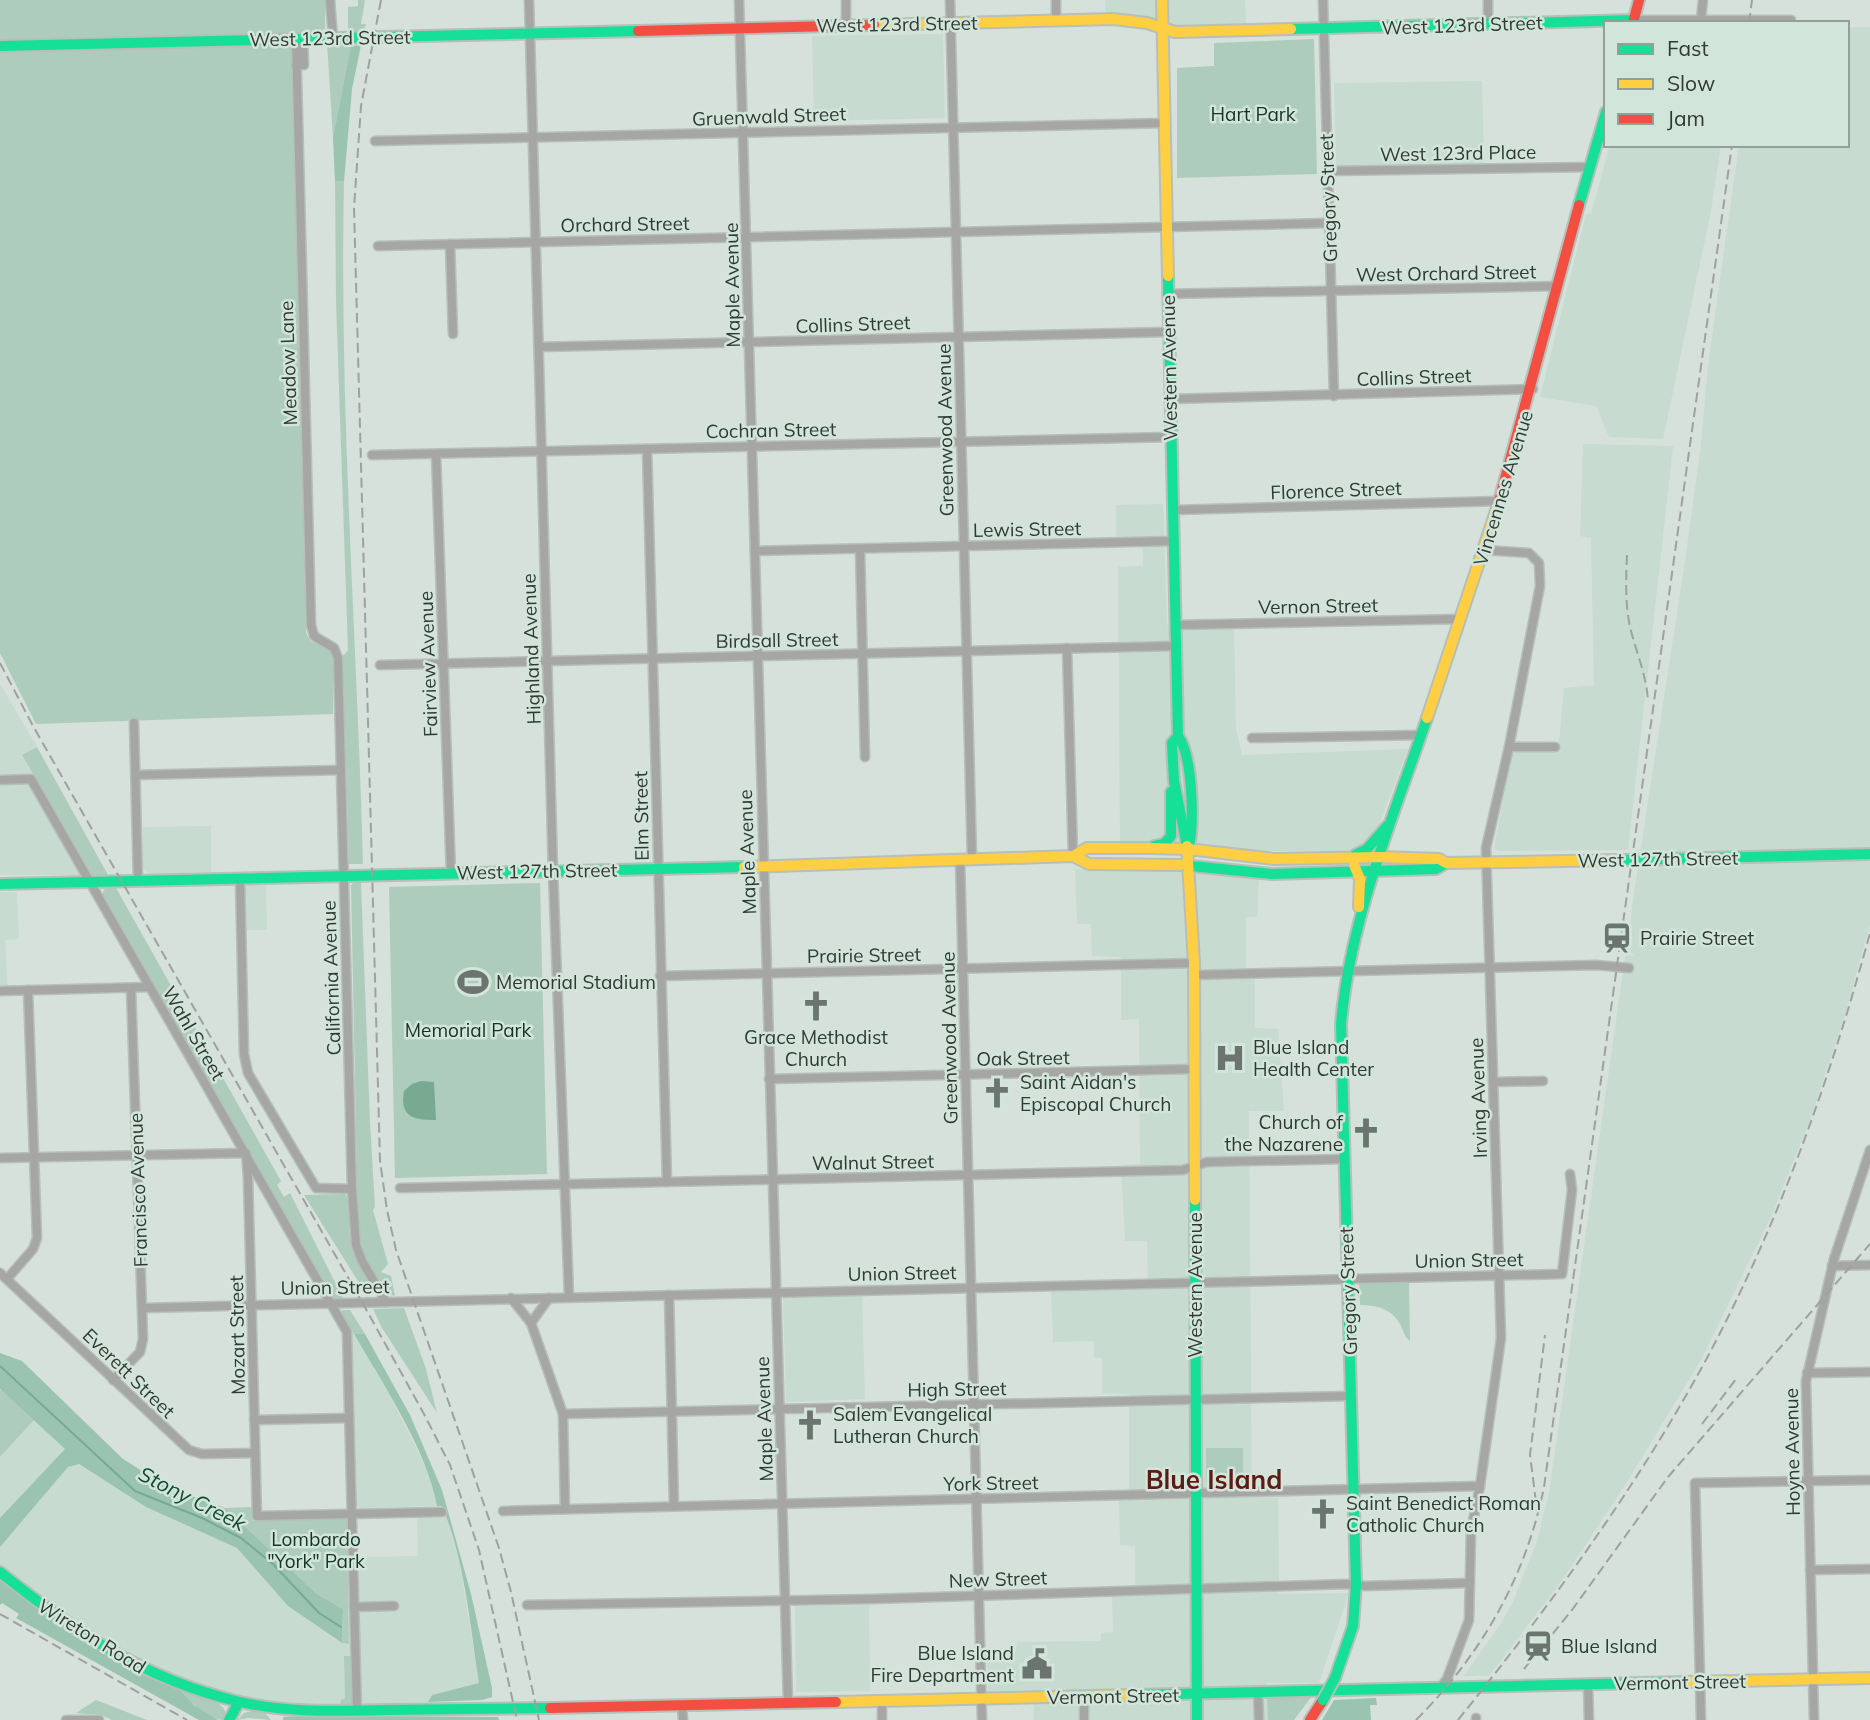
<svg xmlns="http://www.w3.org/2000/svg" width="1870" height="1720" viewBox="0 0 1870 1720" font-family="Mulish,sans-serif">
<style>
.built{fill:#c7dbd0}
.green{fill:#aeccbc}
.forest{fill:#9ac4af}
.water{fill:#77aa91}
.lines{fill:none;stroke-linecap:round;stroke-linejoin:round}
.stream{stroke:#77aa91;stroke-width:2}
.street-casing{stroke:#b6bfba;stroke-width:11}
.fast-casing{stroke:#b6bfba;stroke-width:14}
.slow-casing{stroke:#b6bfba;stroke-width:14}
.jam-casing{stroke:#b6bfba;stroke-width:14}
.street{stroke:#a6a7a5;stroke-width:8}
.fast{stroke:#16e098;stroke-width:10}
.slow{stroke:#ffcf43;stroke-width:10}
.jam{stroke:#f24e42;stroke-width:10}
.rail{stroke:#9fa19f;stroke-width:2;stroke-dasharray:10 5;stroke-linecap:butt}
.fast-bridge-casing{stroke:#b6bfba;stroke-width:14;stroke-linecap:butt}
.fast-bridge{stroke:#16e098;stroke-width:10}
.labels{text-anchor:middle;stroke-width:5;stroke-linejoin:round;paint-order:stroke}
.street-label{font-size:19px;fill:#323935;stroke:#d2e5da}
.park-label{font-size:19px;fill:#153426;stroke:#d2e5da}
.poi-label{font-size:19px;fill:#323935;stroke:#d2e5da;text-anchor:start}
.water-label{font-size:21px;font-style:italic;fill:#134a33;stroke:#d2e5da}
.district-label{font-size:26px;font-weight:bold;fill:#5e1b14;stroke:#d2e5da}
</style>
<rect width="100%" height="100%" fill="#d6e1db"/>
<g class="built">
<polygon points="1105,0 1245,0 1246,26 1172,26 1147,16 1106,13"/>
<polygon points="1847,27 1870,27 1870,924 1845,1015 1810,1120 1770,1219 1701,1360 1627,1482 1561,1582 1489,1676 1464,1676 1501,1623 1513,1602 1537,1541 1549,1493 1636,880 1685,561 1701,445 1708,365 1739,145 1847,145"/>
<polygon points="943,34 945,118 814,121 812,36"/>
<polygon points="1482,81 1484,164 1336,167 1334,83"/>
<polygon points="1610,145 1721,145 1711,211 1663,439 1609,437 1596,406 1540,397 1586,214 1591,214"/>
<polygon points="1583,444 1673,446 1628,850 1499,851 1494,848 1514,741 1559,742 1564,688 1594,685 1591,538 1580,536"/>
<polygon points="1163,504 1167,625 1234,626 1236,728 1242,755 1408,749 1377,831 1361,848 1342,851 1241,851 1205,843 1120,845 1118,567 1143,566 1142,538 1116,536 1116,505"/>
<polygon points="0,684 37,747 22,755 92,875 0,875"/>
<polygon points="211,826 211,872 150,874 143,868 143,827"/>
<polygon points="1075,869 1173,871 1259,879 1257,917 1246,917 1246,978 1255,978 1255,1028 1278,1029 1284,1111 1249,1111 1252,1497 1278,1498 1279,1582 1277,1594 1349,1593 1319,1683 1267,1683 1268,1720 1034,1720 1033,1690 988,1692 987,1653 1016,1652 1017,1642 1101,1641 1101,1633 1113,1632 1112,1596 1135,1594 1135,1546 1120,1545 1119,1500 1129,1499 1129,1394 1102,1393 1102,1358 1094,1357 1094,1341 1053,1342 1051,1290 1148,1287 1147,1241 1125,1241 1121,1165 1140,1164 1139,1019 1121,1020 1121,957 1092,956 1091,924 1077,924"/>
<polygon points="245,885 266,885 267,930 246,930"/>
<polygon points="0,892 17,892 19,939 5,940 8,991 0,991"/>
<polygon points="862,1295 865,1399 786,1402 783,1298"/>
<polygon points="352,1331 390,1396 431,1478 437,1506 359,1508 357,1506"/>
<polygon points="34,1420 65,1449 0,1518 0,1457"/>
<polygon points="78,1464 146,1507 237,1548 288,1606 336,1640 346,1644 350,1642 351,1656 344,1656 345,1699 340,1706 263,1700 219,1690 175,1677 135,1659 95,1639 27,1591 0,1566 0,1547 68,1467"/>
<polygon points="417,1516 446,1516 460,1564 479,1683 432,1695 428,1702 364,1704 361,1698 358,1557 418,1556"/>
<polygon points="869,1605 870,1691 796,1692 795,1606"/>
</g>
<g class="green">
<polygon points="0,0 325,0 325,29 319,32 291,33 306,633 310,641 327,648 333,654 333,714 36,724 0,653"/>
<polygon points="358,0 365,0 361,24 366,24 364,31 348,31 348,7 358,6"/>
<polygon points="1314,39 1317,174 1177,178 1177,68 1214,66 1214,43"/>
<polygon points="327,42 352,42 333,138"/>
<path d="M 335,181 L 344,181 C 339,409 357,637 363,864 L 349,864 L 343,656 L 348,650 L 336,301 Z"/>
<polygon points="37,747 108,875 92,875 22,755"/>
<path d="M 354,882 L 361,882 L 370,1122 L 375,1207 L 373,1210 L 388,1264 L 381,1272 L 391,1276 L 395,1296 C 372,1292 361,1248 358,1228 L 351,885 Z"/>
<polygon points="540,883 547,1174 395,1178 389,887"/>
<polygon points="105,888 116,888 281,1181 277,1185 284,1197 290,1193 343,1298 334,1298 331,1296 102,894"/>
<path d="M 345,1194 C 354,1207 347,1229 351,1244 C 355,1261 367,1275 373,1291 L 368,1297 L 304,1195 Z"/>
<path d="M 1359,1283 L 1409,1283 L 1410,1341 C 1404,1336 1404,1332 1401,1326 C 1393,1309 1377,1305 1360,1305 Z"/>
<polygon points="404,1308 426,1369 437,1413 382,1328 373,1309"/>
<polygon points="350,1310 365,1334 354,1334 341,1314 342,1310"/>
<polygon points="1,1390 34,1420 0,1457 0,1391"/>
<rect x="1206" y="1448" width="37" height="35"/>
<polygon points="252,1507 253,1521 347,1518 349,1644 342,1643 343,1609 317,1594 225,1508"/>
<polygon points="344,1656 351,1656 352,1699 352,1704 340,1706 341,1700 345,1698"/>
<path d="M 178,1688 C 193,1694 233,1701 225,1720 C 205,1720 191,1701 178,1688 Z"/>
<polygon points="1312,1696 1294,1720 1268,1720 1267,1697"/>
<polygon points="96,1700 147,1720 112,1720 101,1715 76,1713"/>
<polygon points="252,1711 265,1713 271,1720 249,1718 237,1720 244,1713"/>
</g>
<g class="forest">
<polygon points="361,45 352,89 344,181 335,181 333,138 351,46"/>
<path d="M 354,1334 L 365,1334 L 410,1415 L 442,1490 L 471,1594 L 492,1688 L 492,1697 L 482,1700 L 428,1702 L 432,1695 L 479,1683 C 470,1625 465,1561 442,1506 L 437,1506 C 427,1450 383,1384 354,1334 Z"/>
<polygon points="0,1353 22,1361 123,1459 169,1488 225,1508 317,1594 343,1609 342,1643 288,1606 237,1548 146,1507 79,1464 68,1467 0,1547 0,1518 65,1449 0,1389"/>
<polygon points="0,1578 66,1631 139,1672 178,1688 195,1706 218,1720 199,1720 16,1618 19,1614 2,1603 0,1605"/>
<polygon points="1376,1698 1377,1705 1370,1705 1371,1720 1322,1720 1334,1700"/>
<polygon points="300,1716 498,1717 499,1720 283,1720 283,1717"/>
</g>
<path class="water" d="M 421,1081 L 434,1082 L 436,1120 C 415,1120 399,1118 404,1091 L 412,1084 Z"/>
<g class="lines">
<polyline class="stream" points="0,1366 135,1491 202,1518 241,1538 273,1564 319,1613 341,1627"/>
<g class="street-casing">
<g id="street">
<polyline points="330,0 333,38"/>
<polyline points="529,0 553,871 569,1297"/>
<polyline points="739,0 788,1703"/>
<polyline points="846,0 846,25"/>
<polyline points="950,0 972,859"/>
<polyline points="1056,0 1056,20"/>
<polyline points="1323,0 1334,396"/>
<polyline points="1488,0 1488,24"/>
<polyline points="1701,19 1703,0"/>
<polyline points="1634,20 1791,20"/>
<polyline points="296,39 311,625 314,636 334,648 338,658 352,1189 356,1245 362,1261 386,1302"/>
<polyline points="296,65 304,65 303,39"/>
<polyline points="375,141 1164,123"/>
<polyline points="1328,171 1589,167"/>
<polyline points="450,244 453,334"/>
<polyline points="378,246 1329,223"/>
<polyline points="1167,294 1558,286"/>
<polyline points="539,347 1168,332"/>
<polyline points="1170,399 1533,389"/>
<polyline points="647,449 667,1182"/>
<polyline points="436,454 451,874"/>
<polyline points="372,455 1170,437"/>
<polyline points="1173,510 1500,501"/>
<polyline points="860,549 865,757"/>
<polyline points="755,551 1173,541"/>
<polyline points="1175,625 1461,619"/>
<polyline points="1067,648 1073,856"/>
<polyline points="380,665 1176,646"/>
<polyline points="134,723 138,881"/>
<polyline points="1252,738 1420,735"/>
<polyline points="1509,747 1555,747"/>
<polyline points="136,775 341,770"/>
<polyline points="0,780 31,779 347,1332 357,1711"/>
<polyline points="960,859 982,1720"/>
<polyline points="240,878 244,1054 248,1073 316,1188 352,1189"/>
<polyline points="1194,975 1596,965 1629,968"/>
<polyline points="660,976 1194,963"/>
<polyline points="0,991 150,987"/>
<polyline points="769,1079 1194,1069"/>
<polyline points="1493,1082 1543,1081"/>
<polyline points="0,1158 246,1153 248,1177 257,1516 442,1512"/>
<polyline points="400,1188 1183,1170 1207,1162 1345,1159"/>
<polyline points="1832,1266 1870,1265"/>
<polyline points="0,1273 189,1450 202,1454 255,1453"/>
<polyline points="7,1279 33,1249 37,1238 28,990"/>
<polyline points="669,1295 674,1506"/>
<polyline points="511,1298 531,1323 563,1414 565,1509"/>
<polyline points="143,1308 1562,1274 1572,1190 1570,1174"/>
<polyline points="531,1323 549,1298"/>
<polyline points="1807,1373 1870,1372"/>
<polyline points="113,1380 140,1352 143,1339 131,988"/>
<polyline points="563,1414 1351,1396"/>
<polyline points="254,1420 349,1418"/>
<polyline points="503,1511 1480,1486"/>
<polyline points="1810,1570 1870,1569"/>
<polyline points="527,1605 872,1599 1347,1584 1365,1586 1470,1583"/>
<polyline points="354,1607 394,1606"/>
<polyline points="1588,1684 1589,1720"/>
<polyline points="1440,1688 1447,1679 1469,1620 1471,1531 1480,1486 1501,1338 1486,848 1509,747 1540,586 1539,563 1529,553 1484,550"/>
<polyline points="1258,1692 1259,1720"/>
<polyline points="1084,1697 1084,1720"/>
<polyline points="882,1701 882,1720"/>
<polyline points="682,1705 683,1720"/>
<polyline points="1476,1718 1476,1720"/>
<polyline points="66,1720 99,1720"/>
<polyline points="1701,1720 1695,1483 1870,1480"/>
<polyline points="1814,1720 1806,1381 1834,1259 1870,1150"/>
</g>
</g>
<g class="fast-casing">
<g id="fast">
<polyline points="1291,29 1634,20"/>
<polyline points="0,46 638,31"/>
<polyline points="1579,205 1606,112"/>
<polyline points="1168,276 1178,736 1172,743 1174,781 1187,846"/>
<path d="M 1178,736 C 1193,756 1194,822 1189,847"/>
<polyline points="1154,846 1164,844 1171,836 1171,792"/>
<polyline points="1355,855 1367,849 1387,826"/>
<polyline points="1181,865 1272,874 1436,869 1446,863"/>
<polyline points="0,884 744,867"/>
<polyline points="1195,1200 1197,1720"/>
<path d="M 0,1572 C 75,1632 142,1678 236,1701 C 285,1713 335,1711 385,1710 C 440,1709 495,1709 550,1708"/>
<path d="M 1335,1678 L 1353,1626 L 1356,1585 L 1341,1024 C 1350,918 1393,818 1427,718"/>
<polyline points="1132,1695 1683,1682"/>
<polyline points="229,1720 239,1702"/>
</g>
</g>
<g class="slow-casing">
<g id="slow">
<polyline points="1162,0 1168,276"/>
<polyline points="874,25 1113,19 1147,23 1175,32 1291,29"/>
<polyline points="1427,718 1498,505"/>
<polyline points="1187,846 1194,963 1195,1200"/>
<polyline points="1073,856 1087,848 1148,848 1188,849 1275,859 1380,857 1439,859 1446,863 1621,860"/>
<polyline points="1354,865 1360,879 1359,907"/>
<polyline points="744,867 1073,856 1089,864 1181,865"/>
<polyline points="1683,1682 1870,1678"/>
<polyline points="836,1702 1132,1695"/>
</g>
</g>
<g class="jam-casing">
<g id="jam">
<polyline points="1633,23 1639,0"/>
<polyline points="638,31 874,25"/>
<polyline points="1498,505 1579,205"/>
<polyline points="550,1708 836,1702"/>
<polyline points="1310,1720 1323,1700"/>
</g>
</g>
<use href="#street" class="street"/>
<use href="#fast" class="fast"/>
<use href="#slow" class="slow"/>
<use href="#jam" class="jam"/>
<g class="rail">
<polyline points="381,0 361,106 354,208 380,1161 387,1210 396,1250 499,1548 511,1592 539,1720"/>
<polyline points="1749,23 1752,0"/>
<path d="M 1627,555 C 1626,579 1625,603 1630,627 C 1636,652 1647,676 1648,702"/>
<polyline points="0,663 33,726 362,1302 424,1414 450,1465 479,1550 517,1720"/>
<polyline points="1702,1424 1736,1379"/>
<polyline points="1536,1502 1530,1455 1545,1335"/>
<polyline points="0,1614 187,1720"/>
<polyline points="1524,1669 1572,1610 1668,1477 1870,1244"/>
<path d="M 1416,1720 C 1481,1655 1526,1577 1544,1487 L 1732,145"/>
<path d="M 1458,1720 C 1550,1606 1637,1487 1707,1358 C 1779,1223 1830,1080 1870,933"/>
</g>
<g class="fast-bridge-casing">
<g id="fast-bridge">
<polyline points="1621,860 1870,854"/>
<polyline points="1323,1700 1335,1678"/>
</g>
</g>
<use href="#fast-bridge" class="fast-bridge"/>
</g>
<defs>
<g id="station-bare" transform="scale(2.415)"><path d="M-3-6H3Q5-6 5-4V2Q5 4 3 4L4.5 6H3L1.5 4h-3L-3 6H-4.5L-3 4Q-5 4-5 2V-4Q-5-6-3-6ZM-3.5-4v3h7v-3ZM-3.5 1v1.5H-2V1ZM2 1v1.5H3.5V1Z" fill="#6b746f" stroke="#d2e5da" stroke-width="2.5" paint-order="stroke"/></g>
<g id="stadium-bare" transform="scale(2.415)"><path d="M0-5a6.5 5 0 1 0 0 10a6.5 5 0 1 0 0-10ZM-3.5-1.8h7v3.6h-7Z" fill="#6b746f" stroke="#d2e5da" stroke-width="2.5" paint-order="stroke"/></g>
<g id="church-bare" transform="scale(2.415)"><path d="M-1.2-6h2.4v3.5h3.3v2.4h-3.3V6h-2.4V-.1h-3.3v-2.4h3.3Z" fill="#6b746f" stroke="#d2e5da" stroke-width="2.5" paint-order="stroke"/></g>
<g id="hospital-bare" transform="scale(2.415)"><path d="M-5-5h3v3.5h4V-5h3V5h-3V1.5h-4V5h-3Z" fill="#6b746f" stroke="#d2e5da" stroke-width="2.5" paint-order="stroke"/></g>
<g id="civic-bare" transform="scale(2.415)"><path d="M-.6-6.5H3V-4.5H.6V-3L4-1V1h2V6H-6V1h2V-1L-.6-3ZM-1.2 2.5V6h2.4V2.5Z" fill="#6b746f" stroke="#d2e5da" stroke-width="2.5" paint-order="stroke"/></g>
</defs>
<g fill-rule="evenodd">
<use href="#station-bare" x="1617" y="938"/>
<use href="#stadium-bare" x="473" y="982"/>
<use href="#church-bare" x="816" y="1006"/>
<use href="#hospital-bare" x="1230" y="1058"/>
<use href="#church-bare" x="997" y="1093"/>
<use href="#church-bare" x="1366" y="1133"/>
<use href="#church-bare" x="810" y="1425"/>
<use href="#church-bare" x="1323" y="1514"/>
<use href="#station-bare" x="1538" y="1646"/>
<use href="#civic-bare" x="1037" y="1664"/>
</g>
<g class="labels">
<g class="street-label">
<text transform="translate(897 24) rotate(-1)" y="7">West 123rd Street</text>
<text transform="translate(1462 25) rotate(-2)" y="7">West 123rd Street</text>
<text transform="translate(330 38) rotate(-1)" y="7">West 123rd Street</text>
<text transform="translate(769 116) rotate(-2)" y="7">Gruenwald Street</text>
<text transform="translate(1458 153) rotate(-1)" y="7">West 123rd Place</text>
<text transform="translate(1328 198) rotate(-92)" y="7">Gregory Street</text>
<text transform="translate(625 224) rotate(-1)" y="7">Orchard Street</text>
<text transform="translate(1446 273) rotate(-1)" y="7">West Orchard Street</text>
<text transform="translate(732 285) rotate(-91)" y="7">Maple Avenue</text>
<text transform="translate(853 324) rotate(-2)" y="7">Collins Street</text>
<text transform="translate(288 363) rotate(-92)" y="7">Meadow Lane</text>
<text transform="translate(1169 368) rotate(-91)" y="7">Western Avenue</text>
<text transform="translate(1414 377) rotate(-2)" y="7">Collins Street</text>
<text transform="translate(771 430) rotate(-1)" y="7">Cochran Street</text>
<text transform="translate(945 430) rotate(-91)" y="7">Greenwood Avenue</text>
<text transform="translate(1503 488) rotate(-73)" y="7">Vincennes Avenue</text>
<text transform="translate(1336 490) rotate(-2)" y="7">Florence Street</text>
<text transform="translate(1027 529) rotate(-1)" y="7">Lewis Street</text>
<text transform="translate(1318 606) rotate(-1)" y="7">Vernon Street</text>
<text transform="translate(777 640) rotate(-1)" y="7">Birdsall Street</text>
<text transform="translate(531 649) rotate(-92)" y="7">Highland Avenue</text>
<text transform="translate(428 664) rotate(-92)" y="7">Fairview Avenue</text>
<text transform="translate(641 816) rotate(-91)" y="7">Elm Street</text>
<text transform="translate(747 852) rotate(-92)" y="7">Maple Avenue</text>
<text transform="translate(1658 859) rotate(-1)" y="7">West 127th Street</text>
<text transform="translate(537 871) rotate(-1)" y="7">West 127th Street</text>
<text transform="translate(864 955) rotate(-1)" y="7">Prairie Street</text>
<text transform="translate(331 978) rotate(-92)" y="7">California Avenue</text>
<text transform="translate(194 1033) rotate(60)" y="7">Wahl Street</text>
<text transform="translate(949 1038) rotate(-91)" y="7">Greenwood Avenue</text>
<text transform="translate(1023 1058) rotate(-1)" y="7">Oak Street</text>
<text transform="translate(1478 1098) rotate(-92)" y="7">Irving Avenue</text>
<text transform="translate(873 1162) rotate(-1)" y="7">Walnut Street</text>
<text transform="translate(138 1190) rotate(-92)" y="7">Francisco Avenue</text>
<text transform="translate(1469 1260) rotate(-1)" y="7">Union Street</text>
<text transform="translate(902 1273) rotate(-1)" y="7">Union Street</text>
<text transform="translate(1195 1285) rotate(-90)" y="7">Western Avenue</text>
<text transform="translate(335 1287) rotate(-1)" y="7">Union Street</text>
<text transform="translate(1348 1291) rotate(-92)" y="7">Gregory Street</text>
<text transform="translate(237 1335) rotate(-91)" y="7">Mozart Street</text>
<text transform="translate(129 1373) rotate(44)" y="7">Everett Street</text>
<text transform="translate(957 1389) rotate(-1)" y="7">High Street</text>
<text transform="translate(764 1419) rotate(-92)" y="7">Maple Avenue</text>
<text transform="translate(1792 1452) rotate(-91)" y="7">Hoyne Avenue</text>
<text transform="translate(991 1483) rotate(-1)" y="7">York Street</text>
<text transform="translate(998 1579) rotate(-2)" y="7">New Street</text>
<text transform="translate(92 1636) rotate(32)" y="7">Wireton Road</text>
<text transform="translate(1680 1682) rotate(-1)" y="7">Vermont Street</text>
<text transform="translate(1113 1696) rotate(-1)" y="7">Vermont Street</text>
</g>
<g class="park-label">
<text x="1253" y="121">Hart Park</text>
<text x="468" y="1037">Memorial Park</text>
<text x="316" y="1546">Lombardo<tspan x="316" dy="22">"York" Park</tspan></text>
</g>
<g class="poi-label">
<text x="1640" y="945">Prairie Street</text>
<text x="496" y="989">Memorial Stadium</text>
<text x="816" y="1044" text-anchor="middle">Grace Methodist<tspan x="816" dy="22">Church</tspan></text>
<text x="1253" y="1054">Blue Island<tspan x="1253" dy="22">Health Center</tspan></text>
<text x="1020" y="1089">Saint Aidan's<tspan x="1020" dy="22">Episcopal Church</tspan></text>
<text x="1343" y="1129" text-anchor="end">Church of<tspan x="1343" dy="22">the Nazarene</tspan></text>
<text x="833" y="1421">Salem Evangelical<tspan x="833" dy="22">Lutheran Church</tspan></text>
<text x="1346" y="1510">Saint Benedict Roman<tspan x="1346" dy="22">Catholic Church</tspan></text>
<text x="1561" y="1653">Blue Island</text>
<text x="1014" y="1660" text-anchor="end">Blue Island<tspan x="1014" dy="22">Fire Department</tspan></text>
</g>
<g class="water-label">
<text transform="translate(192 1499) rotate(27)" y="7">Stony Creek</text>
</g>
<g class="district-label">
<text x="1214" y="1489">Blue Island</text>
</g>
</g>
<rect x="1604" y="21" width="245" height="126" fill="#d2e5da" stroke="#92a098" stroke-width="2"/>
<rect x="1618" y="44" width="35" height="10" fill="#16e098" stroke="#92a098" stroke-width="2"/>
<text x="1667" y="56" font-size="21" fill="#323935">Fast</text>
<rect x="1618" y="79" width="35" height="10" fill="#ffcf43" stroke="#92a098" stroke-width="2"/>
<text x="1667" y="91" font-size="21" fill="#323935">Slow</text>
<rect x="1618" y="114" width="35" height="10" fill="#f24e42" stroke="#92a098" stroke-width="2"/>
<text x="1667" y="126" font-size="21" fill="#323935">Jam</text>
</svg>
